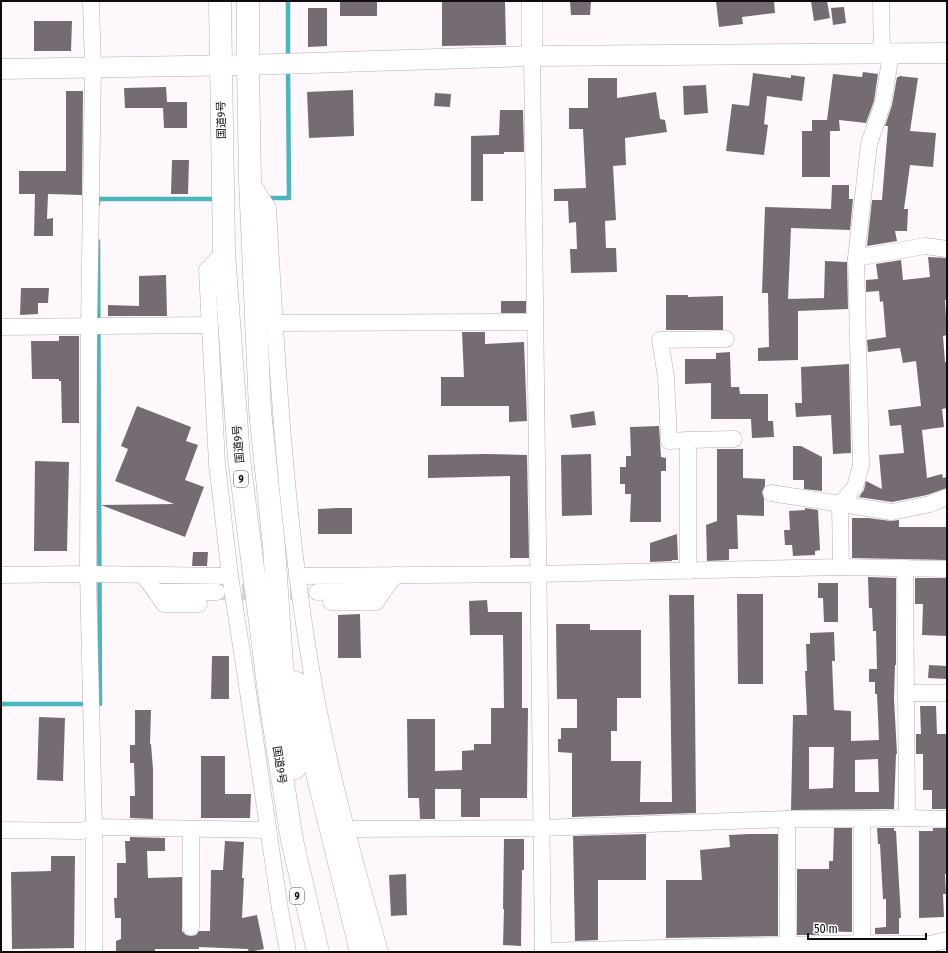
<svg xmlns="http://www.w3.org/2000/svg" width="948" height="953" viewBox="0 0 948 953" font-family="'Fira Sans Condensed','Noto Sans JP',sans-serif">
<style>
.lines{fill:none;stroke-linecap:round;stroke-linejoin:round}
.stream{stroke:#4ab6bd;stroke-width:4.5}
.building{fill:#746c72;fill-rule:evenodd}
.minor-tunnel{stroke:#dad4d9;stroke-width:16;stroke-dasharray:16 8;stroke-linecap:butt}
.minor-casing{stroke:#b6adb4;stroke-width:17}
.tertiary-casing{stroke:#b6adb4;stroke-width:21}
.trunk-casing{stroke:#b6adb4;stroke-width:23}
.minor{stroke:#fff;stroke-width:16}
.tertiary{stroke:#fff;stroke-width:20}
.trunk{stroke:#fff;stroke-width:22}
.labels{text-anchor:middle;stroke-width:3.5;stroke-linejoin:round;paint-order:stroke}
.shield{fill:#fff;stroke:#565456;stroke-width:1}
.shield-label{font-size:10px;font-weight:bold;fill:#0e0b0e}
.street-label{font-size:11px;fill:#0e0b0e;stroke:#fff}
</style>
<rect width="100%" height="100%" fill="#fef8fd"/>
<g class="lines">
<g class="stream">
<polyline points="288,1 288,60"/>
<polyline points="266,198 289,198 288,69"/>
<polyline points="98,204 98,199 218,199"/>
<polyline points="1,704 100,704 98,241"/>
</g>
</g>
<g class="building">
<rect x="340" y="1" width="37" height="15"/>
<polygon points="442,1 505,1 506,45 442,46"/>
<polygon points="570,1 591,1 590,15 571,15"/>
<polygon points="716,1 774,1 775,13 742,17 743,24 719,27"/>
<polygon points="811,1 827,1 830,18 814,21"/>
<polygon points="844,7 846,23 833,25 831,8"/>
<polygon points="308,8 327,8 327,46 308,47"/>
<polygon points="34,21 72,21 71,51 34,51"/>
<polygon points="863,72 878,74 874,101 866,123 839,120 840,131 830,131 830,177 802,177 802,131 812,131 812,120 827,120 833,74 862,77"/>
<polygon points="753,73 791,78 791,75 805,77 802,101 767,96 764,124 768,125 764,155 726,151 732,104 749,106"/>
<polygon points="899,76 918,78 910,131 936,133 933,167 910,165 904,209 908,209 907,231 895,231 897,241 867,246 872,200 882,200 888,126 885,126 892,105 897,77 899,77"/>
<polygon points="588,78 617,78 617,98 656,92 660,119 665,120 667,132 625,138 626,165 613,166 616,220 605,221 606,248 616,248 617,272 571,273 570,249 577,249 576,222 569,223 568,201 554,201 554,189 586,188 583,129 569,129 569,108 588,108"/>
<polygon points="706,85 708,113 684,115 683,86"/>
<polygon points="166,87 167,102 187,102 187,128 164,128 163,108 125,108 124,88"/>
<polygon points="353,90 354,136 309,138 307,92"/>
<polygon points="66,91 83,91 82,195 48,194 47,219 53,218 53,236 34,236 35,194 19,194 19,171 66,171"/>
<polygon points="435,93 451,94 450,107 434,106"/>
<polygon points="500,110 523,110 524,152 504,152 504,154 483,154 483,201 471,201 471,136 499,135"/>
<polygon points="172,160 189,160 188,194 171,194"/>
<polygon points="832,185 849,185 849,199 853,199 850,230 791,228 788,299 824,298 825,261 847,262 848,309 798,311 798,360 758,361 758,348 769,347 768,293 762,293 765,207 831,209"/>
<polygon points="928,257 947,258 947,300 945,300 947,335 943,336 945,362 947,362 947,408 942,409 944,427 922,430 927,478 942,474 943,478 947,477 947,488 927,495 892,502 859,497 864,490 866,481 882,489 879,455 904,453 901,425 890,426 888,410 921,406 916,361 903,363 900,348 868,352 867,340 886,337 883,301 880,302 879,291 866,292 866,280 878,279 876,264 901,260 903,280 930,277"/>
<polygon points="166,275 167,316 108,316 108,305 139,306 139,276"/>
<polygon points="21,288 49,288 48,303 38,303 38,314 20,315"/>
<polygon points="666,295 688,295 688,297 723,296 723,330 666,330"/>
<rect x="501" y="301" width="25" height="12"/>
<polygon points="462,332 485,332 485,344 524,342 527,421 509,422 509,406 441,406 441,377 464,377"/>
<polygon points="59,336 79,336 79,423 62,423 61,381 59,381 59,379 32,379 31,341 59,341"/>
<polygon points="730,352 731,387 739,387 740,394 768,394 768,421 773,421 774,437 752,438 751,419 711,419 711,383 685,384 685,359 716,359 716,353"/>
<polygon points="849,364 851,453 833,454 831,415 796,417 795,403 802,403 801,367"/>
<polygon points="137,406 191,427 186,441 198,445 185,480 204,487 185,537 101,505 174,504 115,481 128,449 121,446"/>
<polygon points="594,411 596,425 572,428 570,415"/>
<polygon points="659,426 661,457 666,458 666,471 661,471 661,522 630,522 631,494 625,494 625,484 620,484 620,467 626,467 626,456 631,456 630,427"/>
<polygon points="793,446 801,446 822,457 822,491 804,489 804,480 793,480"/>
<polygon points="717,449 743,449 743,478 765,479 765,486 762,492 764,499 764,516 737,515 738,549 729,549 729,560 707,561 706,525 717,521"/>
<polygon points="486,454 527,455 529,558 510,558 510,476 428,478 428,455"/>
<polygon points="591,454 592,515 562,516 561,455"/>
<polygon points="35,461 69,462 67,551 34,551"/>
<polygon points="337,508 352,508 352,534 318,534 318,509"/>
<polygon points="805,508 818,510 820,550 815,551 815,555 793,556 792,545 785,545 784,530 790,530 789,511 805,510"/>
<polygon points="852,518 868,518 891,521 899,520 899,527 947,527 947,560 852,558"/>
<polygon points="677,534 678,560 672,560 672,561 650,562 650,543"/>
<polygon points="193,552 208,552 207,566 192,566"/>
<path d="M 868,577 L 896,578 L 896,665 L 895,665 L 894,699 L 897,754 L 896,754 L 894,809 L 791,810 L 793,715 L 807,715 L 805,671 L 807,671 L 806,644 L 810,644 L 810,633 L 834,632 L 835,661 L 832,661 L 834,710 L 851,711 L 851,741 L 879,740 L 877,694 L 875,694 L 875,682 L 869,682 L 869,669 L 877,669 L 876,631 L 873,631 L 872,608 L 869,608 ZM 809,747 L 834,747 L 833,788 L 809,789 ZM 878,759 L 879,792 L 855,792 L 855,760 Z"/>
<polygon points="915,578 947,578 947,636 922,635 923,604 915,604"/>
<polygon points="818,583 838,583 838,622 824,622 823,598 818,598"/>
<polygon points="737,594 763,594 763,684 738,684"/>
<polygon points="669,595 694,595 696,813 572,817 572,753 558,752 558,739 561,739 561,728 577,728 577,699 557,699 556,624 590,624 590,630 641,630 641,698 617,698 617,731 611,731 611,761 641,761 640,802 672,802"/>
<polygon points="487,600 488,612 522,612 522,708 528,708 527,798 480,798 480,817 461,817 461,789 435,789 435,819 420,819 419,798 408,798 407,719 435,719 435,771 462,770 462,751 474,750 474,744 491,744 491,708 504,708 503,635 470,635 469,601"/>
<polygon points="360,614 361,658 338,658 338,615"/>
<polygon points="212,656 229,656 229,699 211,699"/>
<polygon points="929,665 947,666 947,679 928,678"/>
<polygon points="920,706 936,706 937,734 946,734 946,809 932,809 932,790 923,790 923,754 916,754 916,734 921,734"/>
<polygon points="135,710 151,710 150,744 151,744 153,769 153,819 130,818 130,796 135,796 134,763 130,763 130,745 135,745"/>
<polygon points="39,717 65,718 63,781 37,780"/>
<polygon points="201,756 225,756 225,794 251,794 250,818 201,818"/>
<polygon points="834,828 852,828 852,932 819,931 819,935 797,935 797,869 829,869 829,861 833,861"/>
<polygon points="877,828 894,828 894,831 896,831 901,918 899,918 899,934 875,934 875,928 886,927 886,899 883,899 880,844 878,844"/>
<polygon points="933,828 947,828 947,874 945,874 946,894 943,894 944,917 919,918 919,831 933,831"/>
<polygon points="646,834 646,880 598,880 598,940 575,941 573,836"/>
<polygon points="749,834 778,834 778,936 666,938 666,880 702,880 700,850 730,847 729,835"/>
<polygon points="130,837 165,838 165,851 147,851 148,878 182,877 182,931 186,935 191,936 196,935 199,931 210,931 211,870 223,870 225,841 244,842 242,878 244,878 242,918 257,915 264,949 249,952 248,949 199,947 199,949 155,949 155,951 116,951 116,941 121,939 121,918 115,918 114,898 117,898 117,863 126,863 125,841 130,841"/>
<polygon points="504,839 524,839 524,870 522,870 521,946 503,945 504,909 503,909"/>
<polygon points="51,856 75,856 74,948 12,949 11,872 51,871"/>
<polygon points="406,874 407,915 391,916 389,875"/>
</g>
<g class="lines">
<polyline class="minor-tunnel" points="218,592 317,592"/>
<g class="minor-casing">
<g id="minor">
<polyline points="91,1 93,68 89,326 88,574 94,827 94,952"/>
<polyline points="881,1 882,54"/>
<polyline points="532,56 543,952"/>
<path d="M 250,180 L 268,208 C 277,369 286,531 315,691 C 331,779 356,865 380,952"/>
<polyline points="224,252 207,270 217,464 230,576 246,678 280,909 288,952"/>
<polyline points="856,258 925,246 947,249"/>
<polyline points="275,323 534,322"/>
<polyline points="1,327 210,325"/>
<polyline points="688,440 669,441 666,377 660,340 726,339"/>
<polyline points="771,493 892,512 930,504 947,497"/>
<polyline points="841,567 840,504 855,487 861,465 856,258 869,144 883,103 891,54"/>
<polyline points="905,568 907,818"/>
<polyline points="688,571 688,440 734,439"/>
<polyline points="1,575 88,574 230,576"/>
<polyline points="143,575 156,592 217,592"/>
<polyline points="297,576 537,574 841,567 947,569"/>
<polyline points="156,592 164,604 199,604"/>
<polyline points="317,592 384,590 396,575"/>
<polyline points="331,602 376,602 384,590"/>
<polyline points="907,693 947,693"/>
<polyline points="787,819 788,936"/>
<polyline points="862,819 862,943"/>
<polyline points="346,829 541,828 787,819 862,819 907,818 947,819"/>
<polyline points="1,830 81,831 94,827 268,830"/>
<polyline points="191,927 191,829"/>
<polyline points="543,951 862,943 929,944 947,940"/>
</g>
</g>
<g class="tertiary-casing">
<g id="tertiary">
<polyline points="532,56 532,1"/>
<polyline points="1,69 248,65 532,56 947,53"/>
</g>
</g>
<g class="trunk-casing">
<g id="trunk">
<polyline points="220,1 224,252 239,458 270,700 292,840 318,952"/>
<polyline points="248,1 248,65 250,180 260,410 274,547 282,665 295,768"/>
<polyline points="297,683 319,782 361,952"/>
</g>
</g>
<use href="#minor" class="minor"/>
<use href="#tertiary" class="tertiary"/>
<use href="#trunk" class="trunk"/>
</g>
<g class="labels">
<g class="shield">
<rect x="234" y="471" width="14" height="16" rx="3"/>
<rect x="290" y="888" width="14" height="16" rx="3"/>
</g>
<g class="shield-label">
<text x="241" y="483">9</text>
<text x="297" y="900">9</text>
</g>
<g class="street-label">
<text transform="translate(221 120) rotate(-91)" y="4">国道9号</text>
<text transform="translate(238 444) rotate(-95)" y="4">国道9号</text>
<text transform="translate(280 765) rotate(81)" y="4">国道9号</text>
</g>
</g>
<rect width="948" height="953" fill="none" stroke="#0e0b0e" stroke-width="4"/>
<path d="M808 933v6h118v-6" fill="none" stroke="#0e0b0e" stroke-width="2"/>
<text x="814" y="933" font-size="12" fill="#0e0b0e" stroke="#ffffff" stroke-width="3" paint-order="stroke">50 m</text>
</svg>
